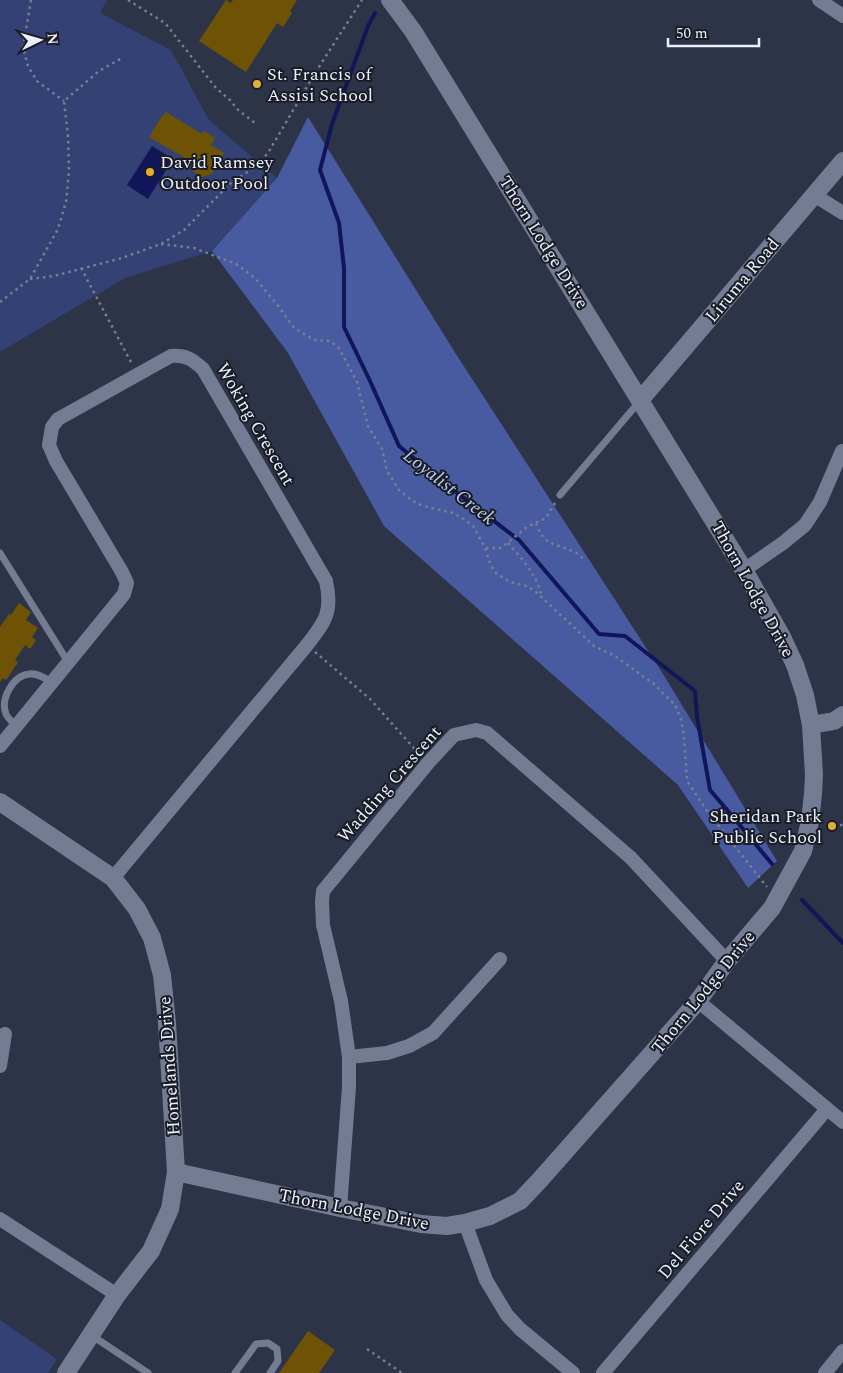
<svg xmlns="http://www.w3.org/2000/svg" width="843" height="1373" viewBox="0 0 843 1373" font-family="Spectral,serif">
<style>
.green{fill:#334174}
.forest{fill:#485ba1}
.water{fill:#101657}
.lines{fill:none;stroke-linecap:round;stroke-linejoin:round}
.stream{stroke:#101657;stroke-width:4}
.building{fill:#6f5305}
.path{stroke:#797f91;stroke-width:2.5;stroke-dasharray:2.5 4;stroke-linecap:butt}
.service{stroke:#747c94;stroke-width:7}
.minor{stroke:#747c94;stroke-width:14}
.tertiary{stroke:#747c94;stroke-width:18}
.poi-dot{fill:#e1af34;stroke:#191c25;stroke-width:2}
.labels{text-anchor:middle;stroke-width:4;stroke-linejoin:round;paint-order:stroke}
.poi-label{font-size:18px;fill:#ebf0fe;stroke:#191c25;text-anchor:start}
.street-label{font-size:18px;fill:#ebf0fe;stroke:#191c25}
.water-label{font-size:19px;font-style:italic;fill:#bcc9f1;stroke:#191c25}
</style>
<rect width="100%" height="100%" fill="#2d3448"/>
<g class="green">
<polygon points="0,0 107,0 100,13 171,50 209,120 277,178 212,251 125,278 0,352"/>
<polygon points="0,1320 57,1359 48,1373 0,1373"/>
</g>
<polygon class="forest" points="308,117 456,354 663,674 777,861 748,888 678,785 384,526 288,353 212,251 277,178"/>
<polygon class="water" points="152,146 173,159 148,199 127,185"/>
<g class="lines">
<g class="stream">
<polyline points="375,13 368,26 332,124 320,170 339,223 344,268 344,327 370,381 399,446 440,480 519,540 599,634 625,636 695,691 697,717 710,790 728,811 772,864"/>
<polyline points="802,900 843,943"/>
</g>
</g>
<g class="building">
<polygon points="226,0 231,3 233,0 297,0 290,11 292,13 283,27 277,23 246,72 199,41"/>
<polygon points="166,112 202,134 204,131 215,138 211,145 224,153 212,174 202,177 193,171 197,165 149,137 162,116 163,116"/>
<polygon points="19,603 31,612 26,620 38,628 32,637 36,640 30,649 25,645 15,660 18,662 6,680 3,678 0,682 0,627 9,614 11,615"/>
<polygon points="308,1331 335,1350 319,1373 279,1373"/>
</g>
<g class="lines">
<g class="path">
<polyline points="31,0 23,47 28,66 37,81 64,101"/>
<polyline points="128,0 165,23 216,88 230,100 237,109 256,124"/>
<polyline points="161,244 194,248 236,264 255,278 279,307 294,328 314,340 330,341 339,348 357,382 368,426 382,449 387,471 399,490 411,500 423,506 453,513 462,518 473,526 485,548 491,566 496,573 510,582 527,586 536,592 594,646 615,656 654,684 675,705 681,719 684,736 687,781 707,811 767,887"/>
<polyline points="81,268 132,364"/>
<polyline points="30,279 54,276 122,258 161,244 184,230 232,182 255,167 268,153 315,73 362,0"/>
<polyline points="0,302 30,279 58,229 66,202 69,171 68,136 64,101 99,71 122,58"/>
<path d="M 536,523 C 545,548 555,542 574,552 C 578,553 581,557 584,559"/>
<path d="M 508,543 C 522,559 538,576 542,598"/>
<polyline points="486,548 501,548 527,527 546,518 555,503"/>
<polyline points="315,652 370,699 420,755"/>
<polyline points="840,825 843,825"/>
<polyline points="367,1349 402,1373"/>
</g>
<g class="service">
<polyline points="560,495 639,402"/>
<polyline points="0,553 68,662"/>
<path d="M 17,726 C 13,722 8,719 6,714 C 0,699 13,675 30,674 C 37,673 45,678 52,682"/>
<polyline points="91,1335 148,1373"/>
<polyline points="235,1373 256,1344 268,1343 277,1349 278,1361 270,1373"/>
</g>
<g class="minor">
<polyline points="819,0 843,16"/>
<polyline points="814,195 843,213"/>
<polyline points="744,570 783,543 805,525 820,502 842,451"/>
<path d="M 0,746 L 124,594 L 127,583 L 122,572 L 56,461 L 49,445 L 52,427 L 58,419 L 171,356 C 186,355 192,359 203,369 L 326,581 C 333,612 325,622 307,645 L 113,878"/>
<polyline points="698,1001 843,1122"/>
<polyline points="349,1057 387,1053 409,1046 433,1033 500,959"/>
<polyline points="0,1066 5,1034"/>
<polyline points="340,1208 349,1087 349,1057 341,1001 323,925 322,902 323,891 428,763 454,735 476,730 487,733 631,858 727,961"/>
<polyline points="0,1219 117,1295"/>
<polyline points="465,1223 486,1280 507,1315 520,1329 573,1373"/>
<polyline points="603,1373 827,1109"/>
<polyline points="825,1373 843,1351"/>
</g>
<g class="tertiary">
<polyline points="641,399 843,161"/>
<polyline points="811,725 834,721 843,715"/>
<polyline points="0,802 113,878 137,909 152,938 162,975 167,1023 176,1172 170,1209 151,1251 117,1295 66,1373"/>
<polyline points="176,1172 340,1208 421,1224 447,1226 465,1223 490,1216 520,1201 539,1181 698,1001 727,961 772,908 803,851 810,821 813,794 814,775 811,725 805,695 795,665 782,637 744,570 413,31 390,0"/>
</g>
</g>
<g class="poi-dot">
<circle cx="257" cy="84" r="5"/>
<circle cx="150" cy="172" r="5"/>
<circle cx="832" cy="826" r="5"/>
</g>
<g class="labels">
<g class="poi-label">
<text x="267" y="80">St. Francis of<tspan x="267" dy="21">Assisi School</tspan></text>
<text x="160" y="168">David Ramsey<tspan x="160" dy="21">Outdoor Pool</tspan></text>
<text x="822" y="822" text-anchor="end">Sheridan Park<tspan x="822" dy="21">Public School</tspan></text>
</g>
<g class="street-label">
<text transform="translate(544 242) rotate(58)" y="6">Thorn Lodge Drive</text>
<text transform="translate(742 280) rotate(-50)" y="6">Liruma Road</text>
<text transform="translate(256 424) rotate(60)" y="6">Woking Crescent</text>
<text transform="translate(753 589) rotate(61)" y="6">Thorn Lodge Drive</text>
<text transform="translate(389 784) rotate(-49)" y="6">Wadding Crescent</text>
<text transform="translate(703 992) rotate(-51)" y="6">Thorn Lodge Drive</text>
<text transform="translate(169 1066) rotate(-94)" y="6">Homelands Drive</text>
<text transform="translate(354 1209) rotate(11)" y="6">Thorn Lodge Drive</text>
<text transform="translate(701 1229) rotate(-50)" y="6">Del Fiore Drive</text>
</g>
<g class="water-label">
<text transform="translate(450 486) rotate(38)" y="7">Loyalist Creek</text>
</g>
</g>
<g transform="translate(40 40) rotate(85)" stroke="#191c25" stroke-width="4" paint-order="stroke">
<path d="M0-4L9 19L0 12L-9 19Z" fill="#ebf0fe"/>
<text y="-8" font-size="14" font-weight="bold" text-anchor="middle" fill="#ebf0fe">N</text>
</g>
<path d="M668 38v8h91v-8" fill="none" stroke="#ebf0fe" stroke-width="2.5"/>
<text x="676" y="38" font-size="15" fill="#ebf0fe" stroke="#191c25" stroke-width="4" paint-order="stroke">50 m</text>
</svg>
